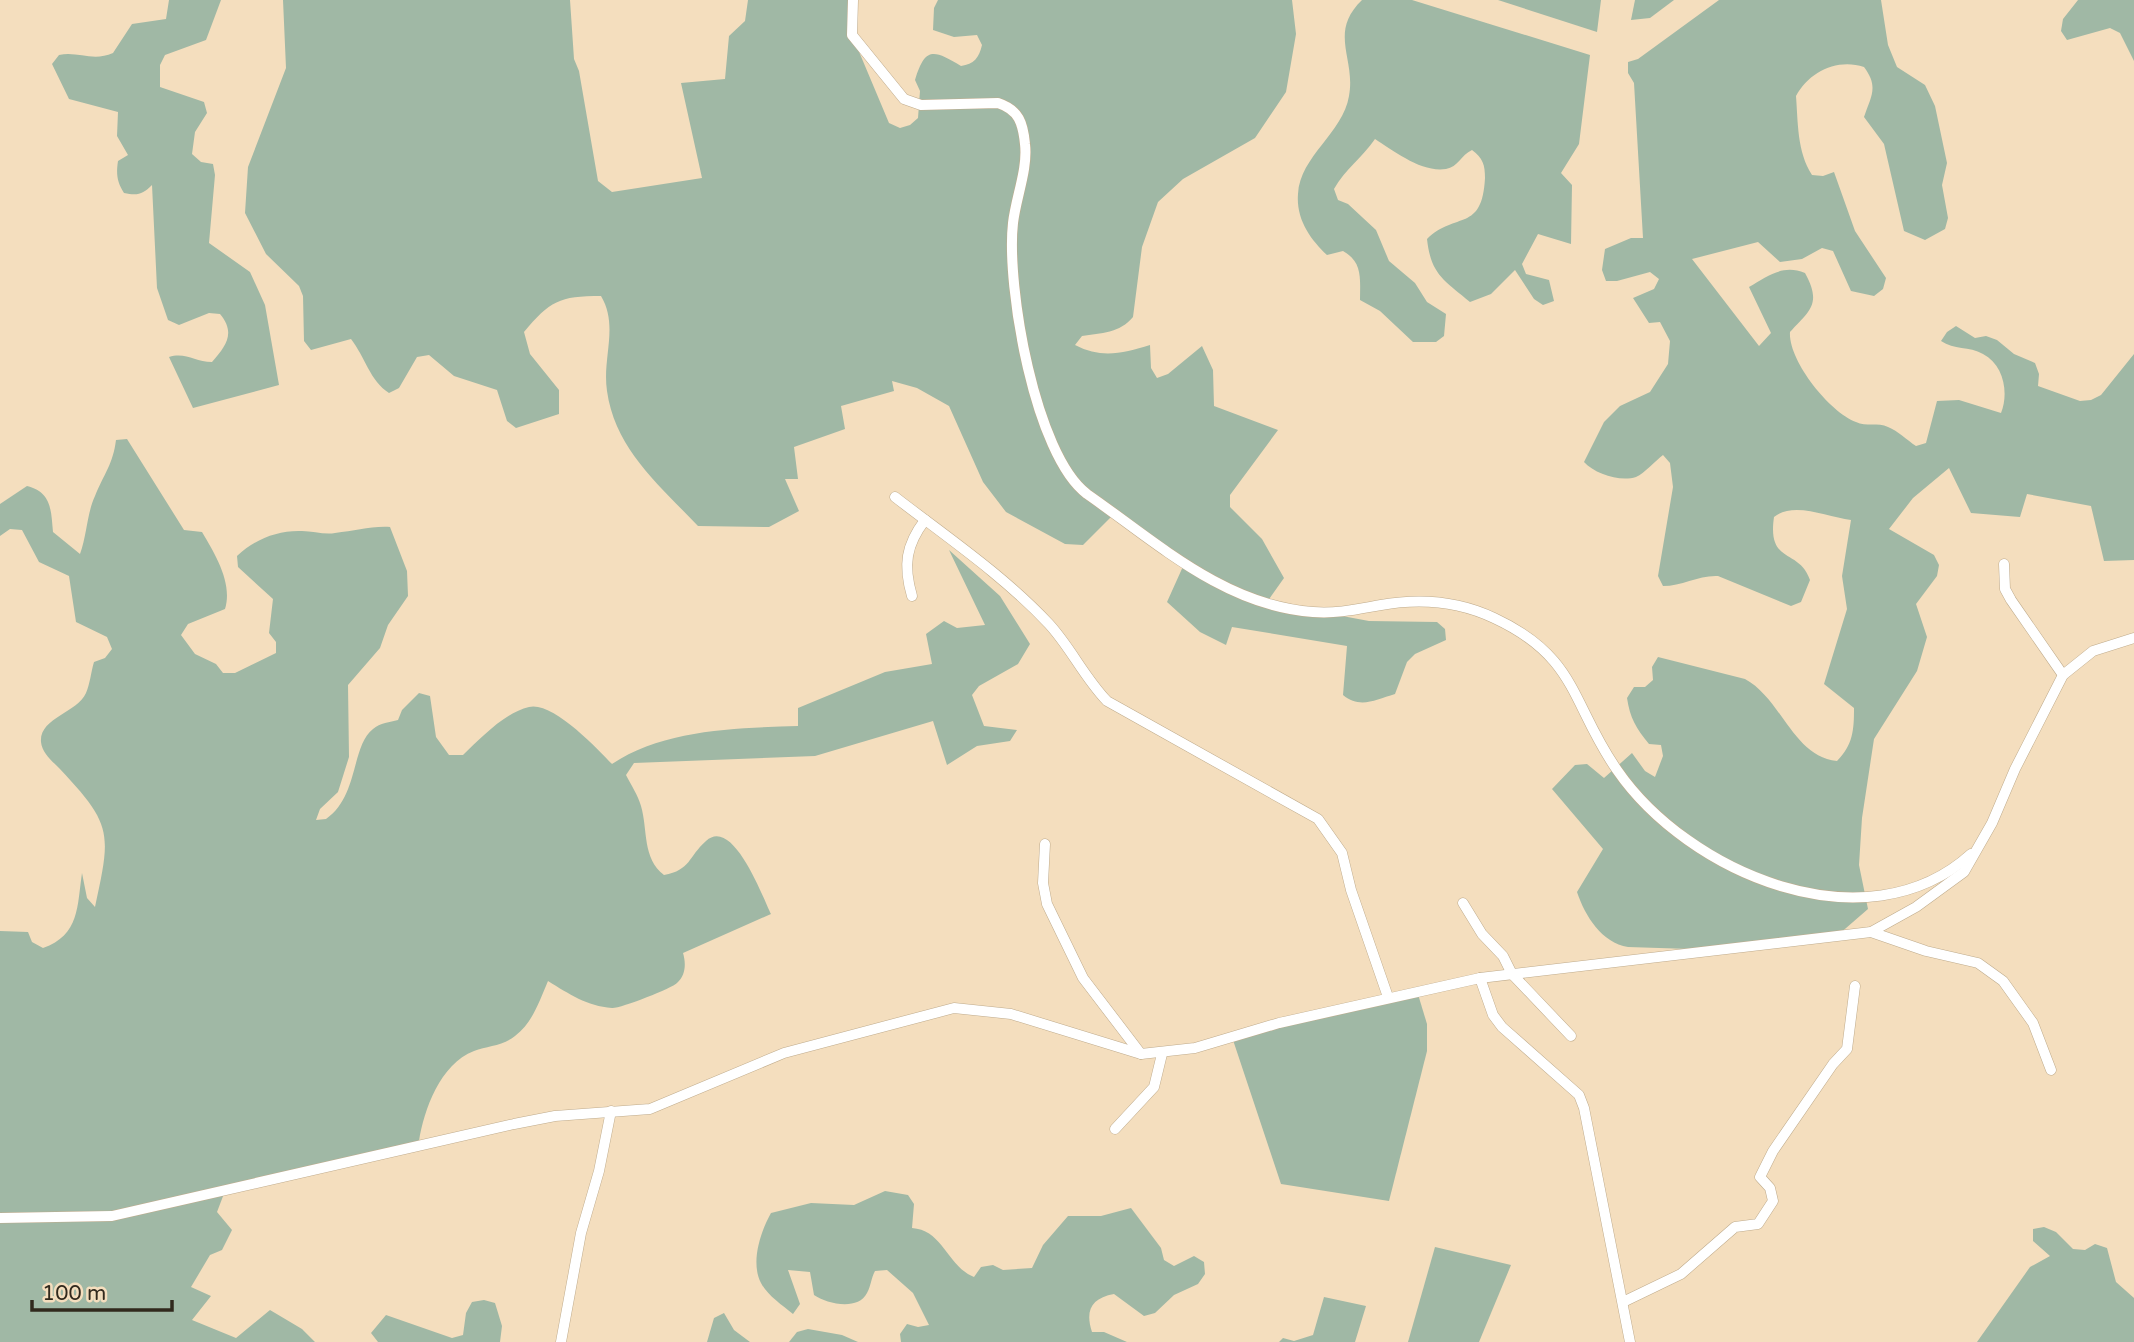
<svg xmlns="http://www.w3.org/2000/svg" width="2134" height="1342" viewBox="0 0 2134 1342" font-family="'Varela Round',sans-serif">
<style>
.green{fill:#a0b8a5}
.lines{fill:none;stroke-linecap:round;stroke-linejoin:round}
.minor-casing{stroke:#bfab8c;stroke-width:11}
.minor{stroke:#fff;stroke-width:10}
</style>
<rect width="100%" height="100%" fill="#f4debe"/>
<g class="green">
<path d="M 169,0 L 221,0 L 206,40 L 165,55 L 160,65 L 160,87 L 204,102 L 207,113 L 195,132 L 192,154 L 201,162 L 213,164 L 215,175 L 209,243 L 250,272 L 265,305 L 279,385 L 193,408 L 169,357 C 186,352 195,362 212,362 C 226,346 236,333 220,314 L 209,313 L 179,325 L 168,320 L 157,288 L 152,185 C 143,194 138,196 124,193 C 117,182 116,174 118,161 L 128,155 L 117,136 L 118,112 L 69,99 L 52,64 L 59,55 C 78,51 93,62 113,53 L 132,24 L 166,19 Z"/>
<path d="M 283,0 L 570,0 L 574,59 L 579,71 L 598,181 L 612,192 L 702,178 L 681,83 L 725,79 L 729,36 L 745,21 L 748,0 L 853,0 L 852,35 L 889,123 L 900,128 L 910,125 L 918,118 L 920,91 L 915,80 C 925,47 933,49 961,66 C 974,64 979,58 982,45 L 977,35 L 954,37 L 933,30 L 934,8 L 938,0 L 1292,0 L 1296,34 L 1286,92 L 1255,138 L 1183,179 L 1158,202 L 1142,247 L 1133,317 C 1120,333 1101,333 1082,336 L 1075,345 C 1102,359 1123,353 1150,345 L 1151,368 L 1157,378 L 1168,374 L 1202,346 L 1213,370 L 1214,406 L 1278,430 L 1230,495 L 1230,507 L 1262,539 L 1284,578 L 1267,602 L 1369,621 L 1437,622 L 1445,629 L 1446,640 L 1415,654 L 1407,662 L 1395,694 C 1375,700 1360,709 1343,695 L 1347,646 L 1232,627 L 1226,645 L 1200,632 L 1167,602 L 1185,562 L 1115,513 L 1083,545 L 1065,544 L 1006,512 L 983,482 L 949,406 L 917,388 L 892,381 L 894,391 L 841,406 L 845,429 L 794,447 L 798,479 L 785,479 L 799,511 L 769,527 L 698,526 C 660,486 615,449 607,391 C 602,358 619,326 601,296 C 559,296 550,301 524,332 L 530,354 L 559,390 L 559,414 L 516,428 L 507,421 L 497,390 L 454,376 L 429,355 L 417,357 L 399,388 L 389,393 C 370,381 365,357 351,339 L 311,350 L 304,341 L 303,296 L 299,286 L 266,254 L 245,213 L 248,167 L 286,68 Z"/>
<path d="M 1362,0 L 1412,0 L 1590,55 L 1579,144 L 1561,173 L 1572,185 L 1571,244 L 1538,234 L 1522,264 L 1526,274 L 1549,280 L 1554,301 L 1543,305 L 1534,299 L 1515,270 L 1491,294 L 1470,302 C 1444,280 1431,275 1427,239 C 1456,211 1482,233 1485,178 C 1485,165 1483,158 1472,150 C 1461,155 1458,167 1446,169 C 1422,173 1394,151 1375,139 C 1362,158 1345,169 1334,189 L 1338,200 L 1348,204 L 1376,230 L 1389,261 L 1415,283 L 1427,302 L 1446,314 L 1444,336 L 1436,342 L 1413,342 L 1380,311 L 1360,300 C 1360,279 1363,262 1343,251 L 1327,255 C 1310,239 1296,219 1298,194 C 1300,156 1343,133 1349,96 C 1356,58 1328,33 1362,0 Z"/>
<polygon points="1498,0 1601,0 1597,32"/>
<polygon points="1635,0 1674,0 1650,18 1631,20"/>
<path d="M 1719,0 L 1881,0 L 1888,45 L 1897,67 L 1925,85 L 1935,106 L 1947,163 L 1942,185 L 1948,218 L 1945,229 L 1925,240 L 1904,231 L 1884,144 L 1864,117 C 1871,96 1879,87 1864,67 C 1837,58 1809,72 1796,96 C 1798,122 1797,152 1812,175 L 1823,176 L 1834,172 L 1855,231 L 1886,278 L 1883,289 L 1874,296 L 1851,291 L 1833,251 L 1822,248 L 1802,259 L 1780,262 L 1758,242 L 1692,259 L 1759,346 L 1771,333 L 1749,287 C 1768,276 1783,264 1805,273 C 1822,304 1810,310 1790,332 C 1788,360 1829,412 1856,422 C 1866,427 1878,422 1888,427 C 1898,431 1907,440 1916,446 L 1926,443 L 1937,401 L 1959,400 L 2001,413 C 2009,393 2004,365 1983,354 C 1969,346 1954,350 1941,341 L 1947,332 L 1956,326 L 1975,338 L 1986,336 L 1997,340 L 2014,354 L 2035,363 L 2039,374 L 2038,386 L 2080,401 L 2091,400 L 2101,395 L 2134,354 L 2134,560 L 2104,561 L 2091,506 L 2027,494 L 2020,517 L 1971,513 L 1949,468 L 1913,498 L 1889,529 L 1934,555 L 1939,565 L 1937,576 L 1916,604 L 1927,637 L 1917,671 L 1874,739 L 1862,818 L 1859,865 L 1868,909 L 1838,935 L 1721,950 L 1628,947 C 1602,943 1585,916 1577,892 L 1603,849 L 1552,789 L 1575,765 L 1587,764 L 1604,778 L 1632,753 L 1645,771 L 1655,777 L 1663,756 L 1661,745 L 1649,744 C 1636,728 1630,718 1627,698 L 1634,687 L 1645,687 L 1653,680 L 1652,667 L 1658,657 L 1745,679 C 1782,699 1793,757 1837,761 C 1853,745 1854,730 1854,708 L 1824,684 L 1847,609 L 1842,576 L 1851,520 C 1827,517 1794,501 1774,517 C 1767,565 1799,548 1810,580 L 1801,602 L 1791,606 L 1718,576 C 1699,575 1682,586 1663,586 L 1658,576 L 1673,487 L 1670,463 L 1663,455 C 1655,461 1645,473 1636,477 C 1620,482 1595,474 1584,462 L 1604,422 L 1620,406 L 1650,392 L 1668,364 L 1670,341 L 1660,322 L 1649,323 L 1633,298 L 1654,289 L 1659,279 L 1650,272 L 1617,281 L 1606,281 L 1602,270 L 1605,249 L 1631,238 L 1643,238 L 1634,83 L 1628,73 L 1628,62 L 1638,59 Z"/>
<polygon points="2078,0 2134,0 2134,61 2120,33 2110,28 2067,40 2061,31 2063,19"/>
<path d="M 127,439 L 184,530 L 202,532 C 215,554 233,583 225,609 L 188,624 L 181,635 L 195,654 L 216,664 L 223,673 L 235,673 L 276,653 L 276,642 L 269,633 L 273,599 L 238,567 L 237,556 C 255,539 278,530 302,531 C 313,531 325,535 335,533 C 355,531 370,526 390,527 L 407,571 L 408,596 L 388,625 L 380,648 L 348,685 L 349,757 L 338,792 L 320,809 L 316,820 L 326,819 C 359,796 351,746 373,729 C 380,723 390,722 398,720 L 402,710 L 419,693 L 430,696 L 436,737 L 449,755 L 463,755 C 481,738 504,713 529,707 C 552,701 597,748 612,764 C 664,729 737,728 798,726 L 798,708 L 885,672 L 932,664 L 926,634 L 944,621 L 957,628 L 985,625 L 949,550 L 1000,596 L 1030,644 L 1018,664 L 979,686 L 972,695 L 984,726 L 1017,730 L 1010,741 L 977,746 L 947,765 L 933,721 L 815,756 L 634,763 L 626,775 C 631,785 638,795 641,806 C 648,830 642,858 664,875 C 691,870 688,857 706,841 C 733,816 763,898 771,914 L 683,953 C 686,963 686,975 677,983 C 673,988 619,1009 612,1008 C 587,1006 569,994 548,981 C 539,1002 533,1022 515,1036 C 503,1046 487,1046 474,1051 C 440,1064 424,1110 419,1141 L 225,1191 L 217,1212 L 232,1230 L 222,1250 L 210,1255 L 191,1287 L 211,1296 L 192,1320 L 236,1338 L 270,1310 L 302,1329 L 315,1342 L 0,1342 L 0,931 L 28,932 L 32,942 L 43,948 C 80,935 77,906 82,873 L 87,898 L 95,907 C 111,833 113,825 59,768 C 52,761 42,753 41,742 C 39,718 77,713 86,693 C 90,684 91,672 94,662 L 105,658 L 112,649 L 107,637 L 76,622 L 69,576 L 39,562 L 22,530 L 10,529 L 0,536 L 0,504 L 27,486 C 52,492 51,511 53,532 L 80,554 C 87,535 87,513 95,496 C 104,474 113,464 116,440 Z"/>
<polygon points="1417,991 1427,1024 1427,1051 1389,1201 1281,1184 1232,1037"/>
<path d="M 885,1191 L 908,1195 L 914,1204 L 912,1228 C 943,1230 947,1266 974,1277 L 981,1267 L 993,1265 L 1003,1270 L 1032,1268 L 1043,1245 L 1068,1216 L 1101,1216 L 1131,1208 L 1161,1248 L 1164,1260 L 1174,1266 L 1194,1256 L 1204,1262 L 1205,1274 L 1198,1284 L 1174,1295 L 1155,1313 L 1144,1316 L 1114,1294 C 1091,1298 1085,1311 1092,1332 L 1104,1332 L 1127,1342 L 901,1342 L 900,1334 L 907,1324 L 918,1327 L 929,1325 L 913,1293 L 887,1270 L 875,1271 C 871,1278 871,1286 867,1293 C 858,1311 827,1304 814,1295 L 810,1272 L 788,1270 L 800,1304 L 793,1314 C 782,1305 767,1295 761,1283 C 750,1262 761,1231 771,1213 L 811,1203 L 854,1205 Z"/>
<polygon points="2044,1227 2056,1232 2073,1249 2085,1250 2095,1244 2107,1248 2116,1282 2134,1298 2134,1342 1977,1342 2030,1267 2050,1256 2033,1241 2033,1229"/>
<polygon points="1435,1247 1511,1265 1479,1342 1408,1342"/>
<polygon points="1324,1297 1366,1306 1355,1342 1279,1342 1283,1338 1294,1341 1313,1335"/>
<polygon points="484,1300 495,1303 502,1326 500,1342 378,1342 371,1333 386,1315 452,1338 463,1335 466,1313 472,1302"/>
<polygon points="724,1313 734,1330 750,1342 707,1342 714,1318"/>
<polygon points="808,1329 842,1335 858,1342 789,1342 797,1332"/>
</g>
<g class="lines">
<g class="minor-casing">
<g id="minor">
<path d="M 853,0 L 852,35 L 904,99 L 921,105 L 998,103 C 1019,110 1023,123 1025,144 C 1028,169 1016,197 1013,223 C 1006,286 1035,455 1087,494 C 1156,542 1225,606 1313,612 C 1337,614 1358,609 1381,605 C 1420,598 1458,601 1494,618 C 1578,657 1571,704 1617,770 C 1688,873 1866,949 1971,854"/>
<path d="M 895,497 C 948,538 1003,575 1049,624 C 1071,648 1084,677 1107,701 L 1318,819 L 1342,853 L 1351,890 L 1388,997"/>
<polyline points="2004,564 2005,589 2011,600 2063,675"/>
<path d="M 912,596 C 903,565 906,545 925,520"/>
<polyline points="1045,844 1043,883 1047,904 1083,978 1141,1054"/>
<polyline points="1463,903 1482,934 1503,956 1512,974 1571,1036"/>
<polyline points="1871,932 1926,951 1978,963 2003,981 2033,1023 2051,1070"/>
<polyline points="1480,978 1493,1015 1502,1027 1579,1095 1584,1108 1630,1342"/>
<polyline points="1115,1129 1154,1087 1162,1054"/>
<polyline points="0,1218 112,1216 514,1124 555,1116 650,1109 784,1053 954,1008 1011,1014 1141,1054 1195,1048 1279,1023 1480,978 1871,932 1916,907 1964,872 1992,823 2015,769 2063,675 2093,651 2134,638"/>
<polyline points="1623,1302 1681,1274 1735,1227 1758,1224 1773,1201 1770,1188 1760,1177 1773,1151 1833,1064 1847,1049 1855,986"/>
<polyline points="561,1342 581,1233 599,1171 611,1111"/>
</g>
</g>
<use href="#minor" class="minor"/>
</g>
<path d="M32 1300v10h140v-10" fill="none" stroke="#31291d" stroke-width="3.5"/>
<text x="42" y="1300" font-size="21" fill="#31291d" stroke="#f4debe" stroke-width="5" paint-order="stroke">100 m</text>
</svg>
